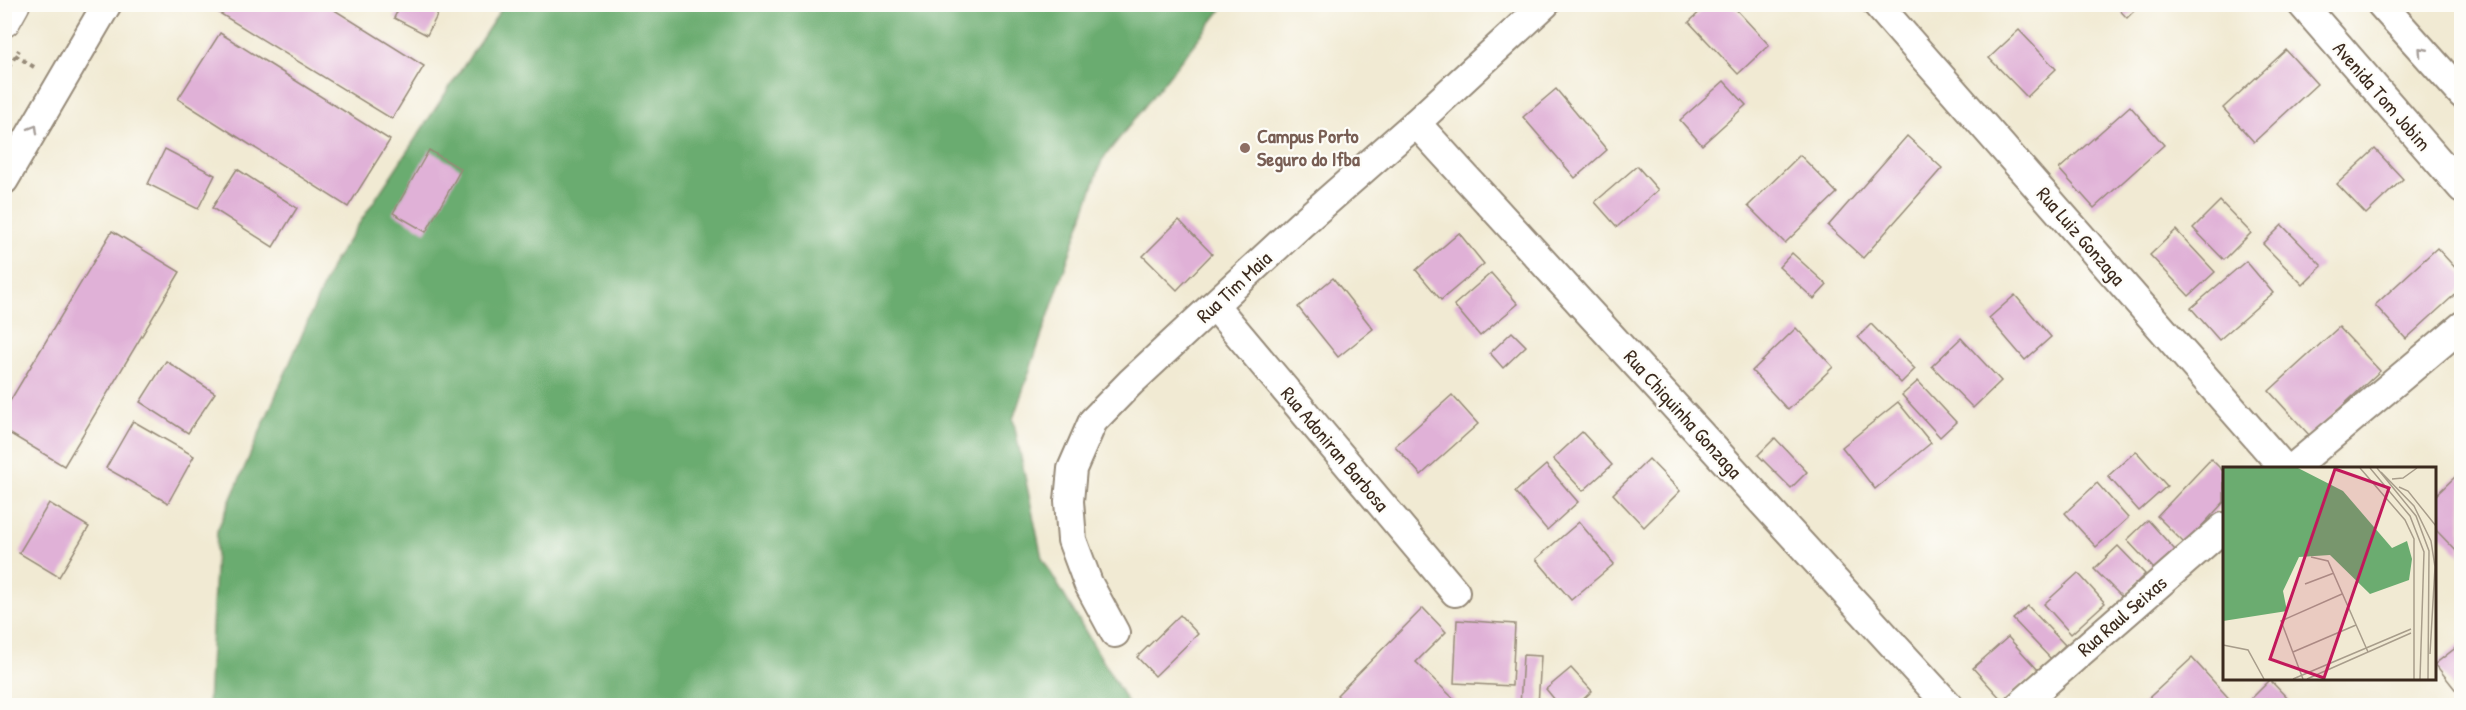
<svg xmlns="http://www.w3.org/2000/svg" width="2466" height="710" viewBox="0 0 2466 710" font-family="'Patrick Hand',sans-serif">
<style>
.forest{fill:#6bac70;stroke:#536b47;stroke-width:1.5}
.building{fill:#e0b1d7}
.lines{fill:none;stroke-linecap:round;stroke-linejoin:round}
.minor-casing{stroke:#968a78;stroke-width:32}
.primary-casing{stroke:#968a78;stroke-width:36}
.path{stroke:#968a78;stroke-width:4;stroke-dasharray:4.5 4.5;stroke-linecap:butt}
.minor{stroke:#fff;stroke-width:28}
.primary{stroke:#fff;stroke-width:33}
.oneway{stroke:#a79f9a}
.education-dot{fill:#8d6e63;stroke:#fdfcf7;stroke-width:2}
.labels{text-anchor:middle;stroke-width:4.5;stroke-linejoin:round;paint-order:stroke}
.street-label{font-size:20px;fill:#3b2a1e;stroke:#fdfcf7}
.education-label{font-size:20px;font-weight:bold;fill:#785e54;stroke:#fdfcf7;text-anchor:start}
.inset-road{fill:none;stroke:#a89d8b;stroke-width:1.5}
.view{fill:#c2185b;fill-opacity:0.15;stroke:#c2185b;stroke-width:3}
.inset-edge{fill:none;stroke:#3b2a1e;stroke-width:3}
</style>
<rect width="100%" height="100%" fill="#fdfcf7"/>
<filter id="ink" filterUnits="userSpaceOnUse"><feTurbulence type="fractalNoise" baseFrequency=".0167" numOctaves="2"/><feDisplacementMap in="SourceGraphic" scale="12" xChannelSelector="R" yChannelSelector="G"/><feConvolveMatrix kernelMatrix="1 2 1 2 8 2 1 2 1" color-interpolation-filters="sRGB"/></filter>
<filter id="wash" filterUnits="userSpaceOnUse"><feTurbulence type="fractalNoise" baseFrequency=".008" numOctaves="4" result="noise"/><feDisplacementMap in="SourceGraphic" scale="24" xChannelSelector="R" yChannelSelector="G"/><feGaussianBlur stdDeviation="1.35" result="paint"/><feColorMatrix in="noise" values="0 0 0 0 0 0 0 0 0 0 0 0 0 0 0 0 0 1.4 0 .05"/><feComposite in="paint" operator="in"/></filter>
<g filter="url(#wash)">
<rect width="100%" height="100%" fill="#f1ead3"/>
<polygon class="forest" points="504,5 1225,5 1102,160 1013,419 1042,558 1129,705 208,706 217,531 333,263"/>
<g id="blocks">
<g class="building">
<polygon points="220,4 325,4 424,66 392,119 216,11"/>
<polygon points="401,4 443,4 427,35 394,18"/>
<polygon points="1708,4 1731,4 1769,45 1738,74 1689,22"/>
<polygon points="2114,4 2141,4 2127,18"/>
<polygon points="2019,30 2056,69 2027,97 1989,58"/>
<polygon points="220,33 390,140 348,207 178,99"/>
<polygon points="2286,50 2317,84 2254,142 2223,108"/>
<polygon points="1724,81 1746,105 1702,145 1680,120"/>
<polygon points="1556,89 1607,150 1575,178 1523,117"/>
<polygon points="2130,106 2164,145 2094,208 2059,169"/>
<polygon points="1907,136 1942,168 1863,258 1828,226"/>
<polygon points="165,149 215,175 198,209 148,184"/>
<polygon points="2375,149 2403,179 2366,214 2337,184"/>
<polygon points="429,150 461,169 426,232 393,213"/>
<polygon points="1800,155 1837,193 1785,243 1748,206"/>
<polygon points="1637,166 1658,190 1617,227 1595,202"/>
<polygon points="237,169 297,208 273,247 212,208"/>
<polygon points="2220,201 2251,233 2224,260 2193,228"/>
<polygon points="1179,220 1212,254 1177,290 1143,256"/>
<polygon points="2282,225 2322,266 2303,285 2263,244"/>
<polygon points="2176,230 2215,272 2189,296 2150,255"/>
<polygon points="112,231 180,272 64,466 4,430 4,411"/>
<polygon points="1459,233 1484,264 1441,300 1416,270"/>
<polygon points="2437,248 2462,275 2462,288 2406,339 2375,305"/>
<polygon points="1792,253 1827,285 1814,299 1779,267"/>
<polygon points="2246,261 2273,293 2219,340 2191,308"/>
<polygon points="1491,273 1518,304 1480,336 1454,305"/>
<polygon points="1333,278 1373,329 1338,357 1298,307"/>
<polygon points="2015,295 2051,337 2025,360 1989,318"/>
<polygon points="1871,324 1915,369 1901,383 1858,337"/>
<polygon points="2339,327 2380,371 2310,436 2269,391"/>
<polygon points="1796,328 1833,367 1788,410 1752,371"/>
<polygon points="1512,332 1526,346 1503,368 1490,353"/>
<polygon points="1961,338 2001,381 1973,408 1932,366"/>
<polygon points="166,361 215,393 188,433 140,402"/>
<polygon points="1918,381 1956,422 1940,437 1902,395"/>
<polygon points="1452,395 1478,424 1421,475 1395,446"/>
<polygon points="1898,402 1931,443 1875,489 1842,447"/>
<polygon points="133,421 194,456 168,503 106,468"/>
<polygon points="1582,432 1612,465 1583,491 1553,459"/>
<polygon points="1775,438 1807,472 1791,488 1758,455"/>
<polygon points="2136,451 2167,486 2139,511 2108,476"/>
<polygon points="1649,459 1680,491 1644,527 1613,494"/>
<polygon points="2211,459 2224,472 2224,502 2185,544 2157,516"/>
<polygon points="1546,465 1578,502 1547,530 1515,492"/>
<polygon points="2457,475 2462,480 2460,555 2434,528 2434,497"/>
<polygon points="2097,483 2128,518 2096,547 2065,513"/>
<polygon points="49,503 89,527 59,577 19,553"/>
<polygon points="2148,520 2175,550 2155,570 2127,540"/>
<polygon points="1579,522 1614,564 1571,600 1536,559"/>
<polygon points="2118,546 2145,574 2122,597 2094,569"/>
<polygon points="2078,573 2105,603 2071,634 2044,604"/>
<polygon points="2028,606 2065,645 2051,659 2013,619"/>
<polygon points="1423,608 1446,632 1416,662 1456,701 1451,706 1348,706 1337,695"/>
<polygon points="1180,615 1198,634 1155,676 1137,657"/>
<polygon points="1457,620 1515,624 1512,686 1454,683"/>
<polygon points="2008,637 2038,670 2003,701 1973,668"/>
<polygon points="2462,643 2462,698 2435,664"/>
<polygon points="1523,655 1541,656 1538,706 1520,706"/>
<polygon points="2192,658 2236,706 2140,706"/>
<polygon points="1571,668 1592,691 1576,706 1560,706 1546,689"/>
<polygon points="2270,680 2289,700 2283,706 2255,706 2250,700"/>
</g>
</g>
</g>
<g filter="url(#ink)">
<use href="#blocks" fill-opacity="0" stroke="#968a78" stroke-width="1.5"/>
<g class="lines">
<g class="minor-casing">
<g id="minor">
<polyline points="1877,4 2284,468"/>
<polyline points="2302,4 2462,188"/>
<polyline points="2381,4 2462,94"/>
<polyline points="1416,123 1949,706"/>
<polyline points="4,180 107,4"/>
<polyline points="1214,305 1455,592"/>
<polyline points="2293,468 2462,326"/>
<polyline points="1115,633 1088,583 1072,540 1069,501 1072,469 1093,421 1131,382 1300,225 1416,123 1545,4"/>
<polyline points="2019,706 2224,527"/>
</g>
</g>
<g class="primary-casing">
<polyline id="primary" points="4,20 13,4"/>
</g>
<g class="path">
<polyline points="15,55 34,67"/>
<polyline points="4,75 19,50"/>
</g>
<use href="#minor" class="minor"/>
<use href="#primary" class="primary"/>
</g>
<defs><path id="oneway-chevron" d="M-2-3.5L2.5 0L-2 3.5" fill="none" stroke-width="1.6" stroke-linecap="round" stroke-linejoin="round" transform="scale(1.5)"/></defs>
<g class="oneway">
<use href="#oneway-chevron" transform="translate(2422 51) rotate(-132)"/>
<use href="#oneway-chevron" transform="translate(34 129) rotate(-60)"/>
</g>
</g>
<circle class="education-dot" cx="1245" cy="148" r="6"/>
<g class="labels">
<g class="street-label">
<text transform="translate(2382 96) rotate(49)" y="7">Avenida Tom Jobim</text>
<text transform="translate(2081 236) rotate(49)" y="7">Rua Luiz Gonzaga</text>
<text transform="translate(1234 287) rotate(-43)" y="7">Rua Tim Maia</text>
<text transform="translate(1683 414) rotate(48)" y="7">Rua Chiquinha Gonzaga</text>
<text transform="translate(1335 449) rotate(50)" y="7">Rua Adoniran Barbosa</text>
<text transform="translate(2122 616) rotate(-41)" y="7">Rua Raul Seixas</text>
</g>
<g class="education-label">
<text x="1257" y="143">Campus Porto<tspan x="1257" dy="23">Seguro do Ifba</tspan></text>
</g>
</g>
<g transform="translate(2223 467)">
<rect width="213" height="213" fill="#f1ead3"/>
<path d="M 0,1 L 75,1 L 120,24 L 169,81 L 184,74 L 189,92 L 186,113 L 147,127 L 107,88 L 76,90 L 60,124 L 64,144 L 0,154 Z" fill="#6bac70"/>
<path class="inset-road" d="M 137,1 L 182,53 L 191,72 L 191,212M 147,1 L 187,49 L 201,85 L 197,212M 154,1 L 193,49 L 206,84 L 205,212M 158,5 L 191,39 L 208,74 L 212,100 L 207,187M 169,12 L 180,11 L 194,1M 176,20 L 185,24 L 213,59M 88,90 L 105,94 L 145,185M 82,117 L 111,106M 0,178 L 25,183 L 41,212M 70,185 L 133,158M 70,212 L 188,162M 80,212 L 58,154 L 119,127M 84,212 L 188,166"/>
<path class="view" d="M 112,2 L 166,21 L 101,211 L 47,192 Z"/>
<rect width="213" height="213" class="inset-edge"/>
</g>
<rect width="2466" height="710" fill="none" stroke="#fdfcf7" stroke-width="24"/>
</svg>
